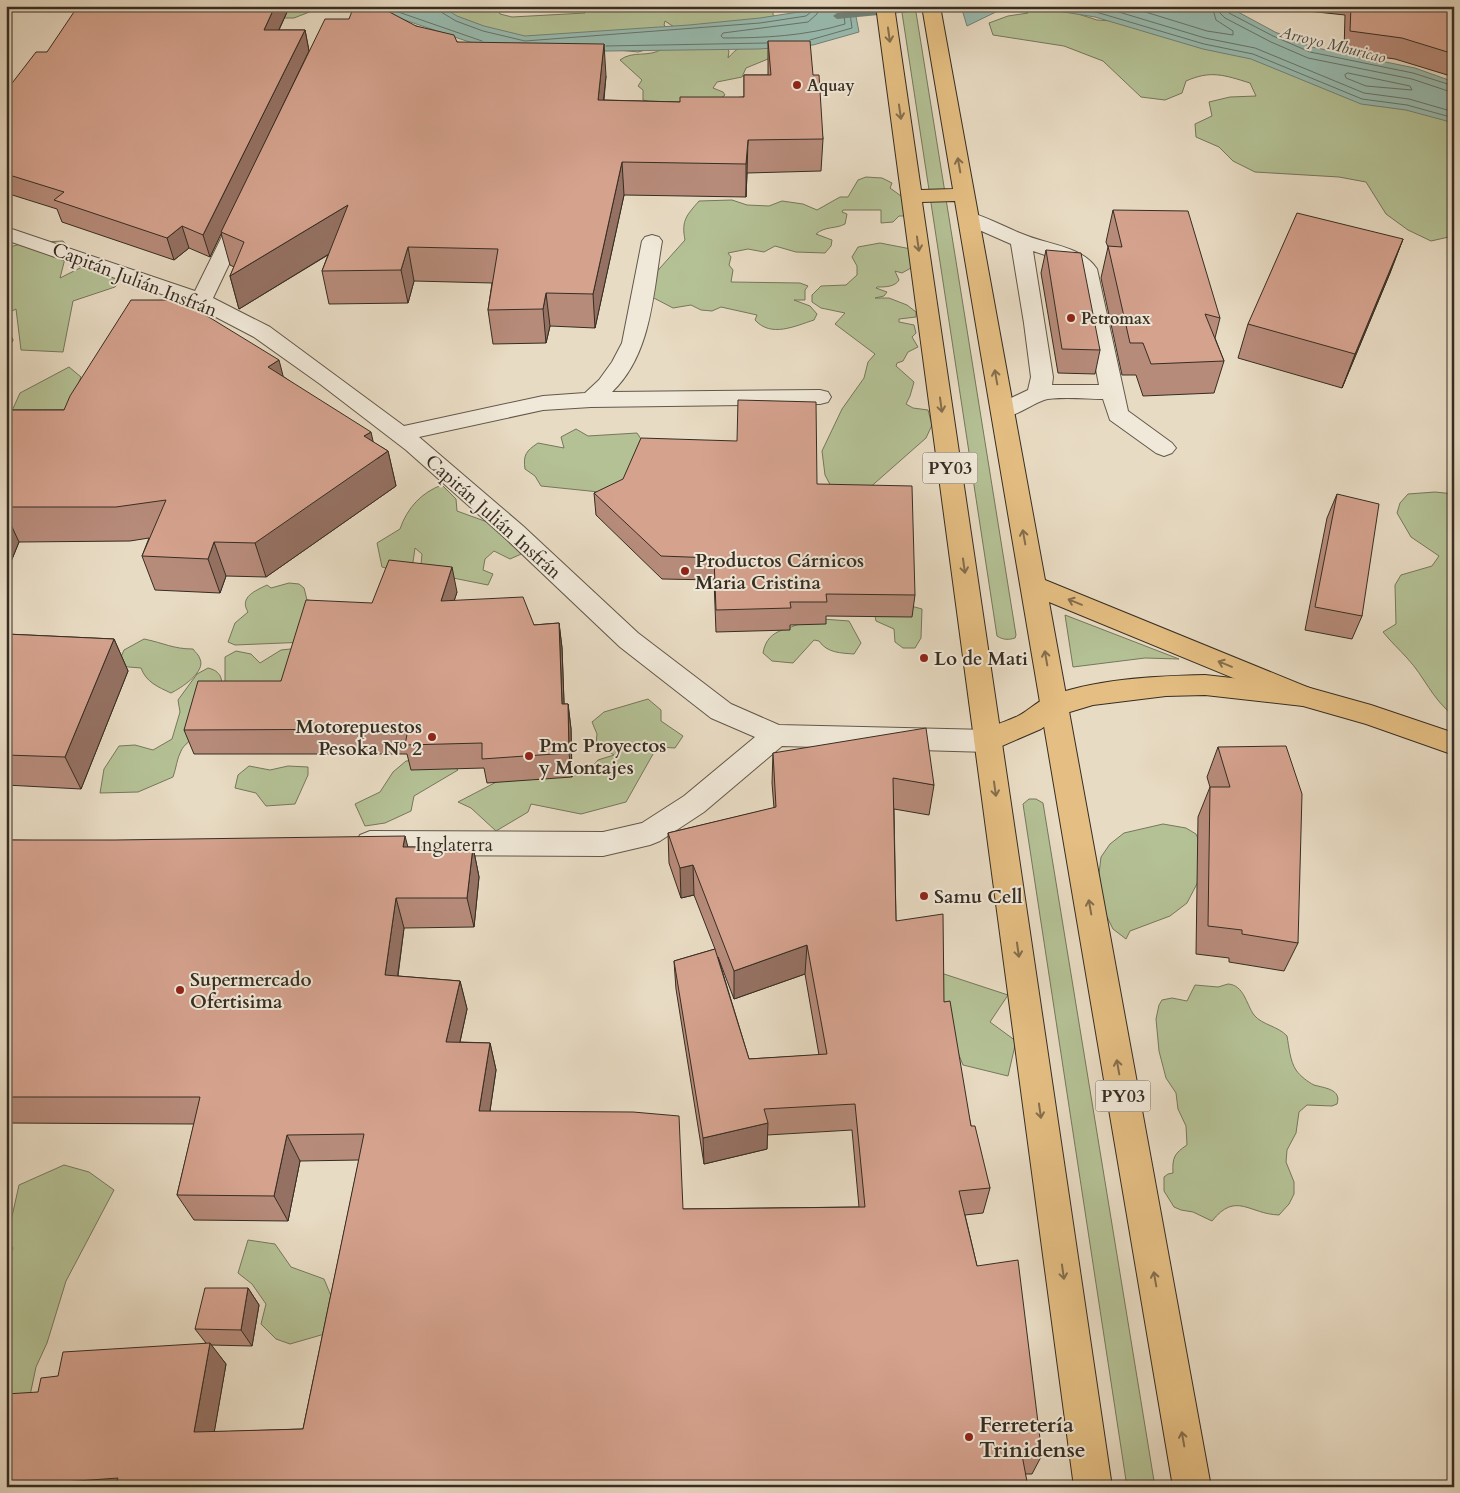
<svg xmlns="http://www.w3.org/2000/svg" width="1460" height="1493" viewBox="0 0 1460 1493" font-family="Cardo,serif">
<style>
.green{fill:#b4c195;stroke:#75775c}
.water{fill:#98bbb0;stroke:#718277}
.lines{fill:none;stroke-linecap:round;stroke-linejoin:round}
.shore{stroke:#677469;stroke-width:1}
.stream{fill:#718277;fill-rule:evenodd}
.minor-casing{stroke:#62584a;stroke-width:2}
.major-casing{stroke:#362d22;stroke-width:2}
.highway-casing{stroke:#362d22;stroke-width:2}
.minor{fill:#f0e8d8;fill-rule:evenodd}
.major{fill:#e4be82;fill-rule:evenodd}
.highway{fill:#e4be82;fill-rule:evenodd}
.wall{fill:#b78b7a;stroke:#362d22;fill-rule:evenodd}
.shaded-wall{fill:#957163;stroke:#362d22}
.building{fill:#d5a28e;stroke:#362d22}
.oneway{stroke:#846e4d}
.poi-dot{fill:#8f2418;stroke:#f0e8d8;stroke-width:2}
.labels{text-anchor:middle;stroke-width:4;stroke-linejoin:round;paint-order:stroke}
.far-water-label{font-size:16px;font-style:italic;fill:#4e5046;stroke:#f0e8d8}
.far-poi-label{font-size:16px;font-weight:bold;fill:#362d22;stroke:#f0e8d8;text-anchor:start}
.shield{fill:#f0e8d8;stroke:#6e6559;stroke-width:1}
.shield-label{font-size:18px;font-weight:bold;fill:#362d22}
.street-label{font-size:19px;fill:#362d22;stroke:#f0e8d8}
.poi-label{font-size:19px;font-weight:bold;fill:#362d22;stroke:#f0e8d8;text-anchor:start}
.near-poi-label{font-size:22px;font-weight:bold;fill:#362d22;stroke:#f0e8d8;text-anchor:start}
</style>
<rect width="100%" height="100%" fill="#e8dbc3"/>
<filter id="stains"><feTurbulence type="fractalNoise" baseFrequency=".004" numOctaves="4"/><feColorMatrix values="0 0 0 0 .2 0 0 0 0 .09 0 0 0 0 .02 0 0 0 .5 -.17"/></filter>
<radialGradient id="worn" r=".72"><stop offset=".6" stop-color="#630" stop-opacity="0"/><stop offset="1" stop-color="#630" stop-opacity=".3"/></radialGradient>
<g class="green">
<polygon points="216,6 318,6 317,9 294,18 280,18"/>
<polygon points="450,6 497,6 500,14 512,17 585,13 576,6 697,6 702,10 765,6 773,9 773,15 777,18 677,29 665,21 664,25 668,29 649,49 638,52 519,40 445,12"/>
<path d="M 901,6 L 915,6 L 1016,635 L 1015,638 C 1009,640 1003,640 997,636 Z"/>
<path d="M 1052,10 L 1075,13 L 1097,20 L 1146,23 L 1454,119 L 1453,236 L 1431,241 L 1408,230 L 1386,214 L 1366,182 L 1339,177 L 1255,172 L 1233,161 L 1219,147 L 1196,137 L 1195,124 L 1212,116 L 1209,102 L 1230,97 L 1256,96 L 1250,83 C 1224,75 1211,70 1186,81 L 1182,93 L 1165,100 L 1141,97 L 1103,61 L 1064,46 L 993,35 L 989,23 L 1008,16 L 1028,13 L 1024,11 Z"/>
<path d="M 773,43 L 768,59 L 746,68 L 742,77 L 717,82 L 713,88 L 723,92 L 725,95 L 713,104 L 655,103 L 643,100 L 643,90 L 638,86 L 642,80 L 620,60 C 633,50 648,58 662,49 L 723,45 L 729,51 L 728,58 C 743,41 751,43 773,43 Z"/>
<path d="M 866,177 L 882,178 L 892,183 L 890,188 L 908,201 L 910,216 L 899,216 L 893,222 L 881,223 L 881,210 L 843,210 L 842,212 L 847,214 L 845,224 C 836,229 825,226 816,234 L 832,240 L 831,246 L 825,253 L 796,252 L 775,246 L 764,252 L 748,249 L 728,253 L 731,257 L 729,265 L 733,270 L 731,282 L 800,283 L 808,286 L 805,290 L 805,300 L 794,300 L 810,306 L 817,314 L 814,320 C 795,326 771,338 755,320 L 757,315 L 721,307 L 712,311 L 701,310 L 691,305 L 673,308 L 652,297 L 652,277 L 685,240 C 681,220 687,215 699,201 L 732,200 L 747,205 L 769,206 L 782,201 L 803,204 L 817,210 L 840,197 L 848,197 L 858,180 Z"/>
<polygon points="63,241 68,247 60,278 96,260 125,273 115,287 73,301 63,352 21,350 16,309 6,314 6,248 24,243"/>
<path d="M 880,243 L 911,249 L 918,264 L 902,273 L 895,271 L 899,280 C 895,287 885,287 877,287 L 876,288 L 887,292 L 884,296 L 875,298 L 889,298 L 907,305 L 916,312 L 916,317 L 899,319 L 899,322 L 914,325 L 916,333 L 912,337 L 918,347 L 908,352 L 903,361 L 897,363 L 896,366 L 914,382 L 910,396 L 906,404 L 913,408 L 928,410 L 932,425 L 926,438 L 867,490 L 835,494 L 825,475 L 822,451 L 842,409 L 864,378 L 868,362 L 875,354 L 835,324 L 845,313 L 821,308 L 812,302 L 812,295 L 821,286 L 846,285 L 857,275 L 857,266 L 852,257 L 858,247 Z"/>
<polygon points="69,367 81,377 69,407 34,431 6,424 20,393"/>
<path d="M 576,429 L 588,436 L 637,433 L 650,452 L 646,469 L 599,492 L 541,486 L 535,476 L 525,469 C 523,455 526,451 538,443 L 564,448 L 561,437 Z"/>
<path d="M 442,485 L 456,499 L 457,511 L 490,523 L 528,551 L 510,559 L 494,551 L 485,559 L 483,570 L 493,574 L 488,585 L 448,577 L 420,575 L 422,554 L 415,548 L 413,562 L 397,571 L 382,567 L 377,543 L 400,529 C 407,508 422,492 442,485 Z"/>
<path d="M 1435,492 L 1454,494 L 1454,716 C 1431,698 1425,677 1407,658 C 1399,649 1391,642 1383,632 L 1396,624 L 1395,585 L 1401,575 L 1432,566 L 1439,556 L 1411,537 L 1397,513 L 1400,503 L 1408,494 Z"/>
<path d="M 289,583 L 299,584 L 304,588 L 307,600 L 332,603 L 307,642 L 235,645 L 228,642 L 235,623 L 248,612 C 239,597 255,591 267,585 L 271,588 Z"/>
<polygon points="900,603 922,609 921,638 915,648 903,648 895,642 894,629 876,621 875,616"/>
<polygon points="1065,615 1179,659 1145,658 1073,667"/>
<path d="M 809,618 L 849,621 L 861,643 L 854,654 C 841,653 827,653 819,641 L 814,640 L 793,663 L 772,661 L 763,653 C 768,625 792,632 809,618 Z"/>
<path d="M 144,639 C 164,643 173,649 193,649 C 195,652 199,655 200,659 C 206,672 181,688 171,693 C 158,687 146,682 141,668 L 117,666 L 124,650 Z"/>
<polygon points="309,647 322,682 225,690 225,657 236,651 251,654 260,663 281,650"/>
<path d="M 208,668 C 240,675 208,719 197,734 C 192,740 184,744 181,751 C 177,758 176,769 173,777 L 138,792 L 100,793 L 104,769 L 119,746 L 135,745 L 153,750 L 172,739 L 180,712 L 178,700 L 197,674 Z"/>
<polygon points="648,699 661,710 661,721 683,736 675,748 657,747 626,802 581,814 531,804 528,812 496,831 471,808 458,802 504,778 575,771 587,773 598,760 614,755 596,744 597,734 592,722 604,712"/>
<polygon points="445,758 458,770 414,796 411,811 385,823 365,826 355,804 380,792 393,772 406,761"/>
<polygon points="249,766 270,770 288,766 308,767 308,775 295,804 266,806 256,793 235,788 238,775"/>
<polygon points="1029,799 1036,799 1043,803 1155,1487 1127,1487 1023,804"/>
<polygon points="1163,824 1186,828 1196,834 1199,841 1200,878 1187,903 1170,916 1130,931 1126,939 1113,929 1104,911 1099,874 1101,857 1110,844 1124,833"/>
<polygon points="941,973 1008,995 990,1022 1016,1041 1008,1076 963,1065 954,1043 900,982"/>
<path d="M 1228,984 C 1244,985 1246,1004 1254,1015 C 1262,1025 1278,1026 1287,1036 C 1289,1047 1290,1061 1296,1070 C 1300,1076 1308,1082 1314,1085 C 1324,1088 1342,1089 1337,1104 L 1332,1106 L 1307,1105 L 1299,1112 L 1296,1133 L 1287,1150 L 1286,1162 L 1294,1182 L 1294,1194 L 1289,1204 L 1279,1215 C 1249,1214 1236,1191 1212,1221 L 1193,1212 L 1181,1210 L 1174,1207 L 1164,1191 L 1164,1177 L 1168,1174 L 1173,1173 C 1172,1157 1175,1153 1187,1145 L 1186,1126 L 1178,1109 L 1176,1093 L 1166,1078 L 1159,1051 L 1156,1019 L 1159,1005 L 1162,1000 L 1172,998 L 1187,1001 L 1195,985 L 1218,987 Z"/>
<polygon points="64,1165 89,1172 114,1190 66,1281 47,1343 36,1367 28,1405 6,1407 6,1268 13,1248 7,1239 19,1185"/>
<polygon points="248,1240 275,1244 291,1267 324,1279 341,1320 328,1333 290,1344 276,1339 261,1324 266,1304 252,1284 238,1273"/>
</g>
<g class="water">
<polygon points="372,6 441,6 457,16 484,26 525,36 689,25 760,18 805,11 809,6 854,6 859,32 813,45 759,49 532,52 493,50 384,13"/>
<polygon points="961,6 1227,6 1275,32 1312,47 1415,68 1454,82 1454,123 1406,110 1361,104 1251,59 1203,49 1095,17 1039,8 1004,8 967,26"/>
</g>
<g class="lines">
<g class="shore">
<polyline points="381,6 482,41"/>
<polyline points="439,6 441,12 456,21 483,31 525,41 760,23 806,16 812,11 813,6"/>
<path d="M 819,6 L 817,14 L 808,22 L 723,33 L 721,36 L 723,38 C 765,38 805,36 845,24 L 843,6"/>
<polyline points="1060,6 1096,12 1204,44 1253,54 1362,99 1407,105 1454,118"/>
<polyline points="1099,6 1205,38 1255,48 1364,93 1409,99 1454,112"/>
<polyline points="1126,6 1207,31 1233,35 1233,31 1216,20 1212,6"/>
<polyline points="1219,6 1220,13 1225,18 1271,42 1308,58 1412,79 1454,93"/>
<polyline points="1226,6 1229,13 1273,36 1310,52 1413,73 1454,86"/>
<polyline points="810,40 852,28 849,6"/>
<polyline points="606,46 767,43"/>
<polygon points="1348,73 1410,86 1412,90 1366,86 1346,78 1345,75"/>
</g>
<polygon class="stream" points="912,6 945,6 941,9 837,19 833,16 837,13"/>
<g class="minor-casing">
<g id="minor">
<path d="M 242,210 L 249,212 L 252,216 L 213,298 L 270,327 L 404,426 L 543,396 L 585,393 L 599,380 L 612,362 L 622,343 L 642,241 L 645,237 L 652,235 L 659,237 L 662,241 C 653,292 652,354 612,392 L 820,390 L 828,392 L 831,397 L 828,402 L 820,404 L 591,407 L 543,410 L 419,437 L 523,526 L 638,633 L 731,704 L 779,725 L 988,730 L 998,733 L 1002,741 L 998,749 L 988,752 L 782,746 L 704,812 L 660,841 L 650,845 L 603,856 L 370,855 L 360,851 L 356,843 L 360,835 L 370,831 L 603,832 L 642,823 L 684,796 L 755,737 L 711,718 L 620,647 L 505,538 L 406,450 L 320,384 L 254,337 L 193,305 L 6,240 L 6,227 L 195,291 L 232,216 L 235,212 Z"/>
<path d="M 968,212 C 988,217 1006,228 1025,235 C 1049,245 1082,246 1097,269 L 1128,411 L 1172,443 L 1176,448 L 1172,453 L 1164,456 L 1156,453 L 1110,420 L 1103,399 C 1089,399 1055,396 1044,400 C 1027,406 1012,421 994,416 L 991,411 L 994,406 L 1028,390 L 1031,377 L 1024,323 L 1011,244 L 961,222 L 958,218 L 961,214 ZM 1033,251 L 1057,259 L 1077,271 L 1099,385 L 1052,385 L 1053,377 Z"/>
</g>
</g>
<g class="major-casing">
<path id="major" d="M 1205,675 L 1303,686 L 1371,705 L 1454,733 L 1454,755 L 1366,724 L 1303,706 L 1205,695 L 1166,696 L 1093,705 L 1063,714 L 1041,729 L 988,752 L 978,749 L 974,741 C 981,728 1003,723 1016,717 C 1027,712 1035,703 1046,698 C 1091,679 1156,676 1205,675 Z"/>
</g>
<g class="highway-casing">
<polygon id="highway" points="876,6 894,6 921,190 953,189 922,6 940,6 1045,580 1312,689 1316,696 1312,703 1303,706 1294,703 1049,602 1211,1487 1173,1487 955,201 922,202 1112,1487 1074,1487"/>
</g>
<use href="#minor" class="minor"/>
<use href="#major" class="major"/>
<use href="#highway" class="highway"/>
</g>
<g class="wall">
<polygon points="1297,6 1454,6 1454,77 1395,59 1344,52 1345,15 1298,10"/>
<polygon points="287,12 279,30 305,30 309,51 416,26 457,42 606,76 604,100 680,102 744,97 744,75 768,75 768,41 813,75 823,139 821,171 747,173 746,197 624,195 595,328 550,326 546,343 493,344 488,310 492,283 414,281 408,303 329,304 322,271 328,255 239,309 230,276 234,267 230,265 221,233 210,257 189,248 174,260 62,222 57,209 6,193 6,91 47,52"/>
<polygon points="1113,210 1220,318 1215,338 1224,361 1214,393 1143,396 1136,375 1122,375 1101,278 1108,247 1106,242"/>
<polygon points="1403,239 1390,273 1342,388 1238,358 1248,324"/>
<polygon points="1046,250 1100,350 1095,374 1058,373 1041,273"/>
<polygon points="284,377 373,442 388,451 396,486 266,577 226,576 220,593 155,590 142,556 149,538 130,541 19,542 10,564 6,569 6,410 64,410"/>
<polygon points="817,484 915,595 912,617 826,616 826,624 790,625 790,630 716,632 714,580 662,579 596,515 594,493"/>
<polygon points="1337,494 1362,616 1352,639 1305,630 1327,518"/>
<polygon points="457,592 454,601 534,625 559,623 562,648 564,704 568,704 571,729 572,777 487,783 484,768 411,770 407,754 194,754 184,730 281,681 372,603"/>
<polygon points="6,634 114,639 128,671 81,789 6,785"/>
<polygon points="1218,747 1298,943 1284,971 1229,962 1229,958 1196,954 1198,817 1210,787 1207,777"/>
<path d="M 773,753 L 934,785 L 929,815 L 894,809 L 896,921 L 944,1002 L 971,1126 L 990,1188 L 983,1213 L 965,1215 L 977,1266 L 1042,1455 L 1032,1474 L 1025,1474 L 1028,1487 L 6,1487 L 38,1392 L 58,1376 L 206,1343 L 195,1329 L 248,1288 L 259,1305 L 252,1346 L 211,1345 L 226,1364 L 214,1432 L 303,1429 L 359,1160 L 300,1161 L 288,1221 L 194,1220 L 177,1195 L 194,1124 L 6,1123 L 6,840 L 408,847 L 473,847 L 479,877 L 474,927 L 404,928 L 398,976 L 460,981 L 467,1009 L 460,1042 L 490,1043 L 496,1070 L 490,1111 L 683,1209 L 859,1207 L 852,1130 L 767,1135 L 767,1149 L 704,1164 L 676,989 L 674,961 L 715,949 L 694,895 L 681,898 L 669,863 L 668,833 L 774,808 L 772,783 ZM 718,957 L 734,999 L 805,974 L 819,1055 L 749,1059 Z"/>
<polygon points="1269,1482 1270,1487 1264,1487"/>
</g>
<g class="shaded-wall">
<polygon points="275,6 285,6 287,12 269,51 264,30"/>
<polygon points="305,30 309,51 210,257 203,235"/>
<polygon points="604,44 606,76 600,132 598,100"/>
<polygon points="748,140 747,173 746,197 746,164"/>
<polygon points="622,162 624,195 595,328 593,294"/>
<polygon points="348,205 355,238 239,309 230,276"/>
<polygon points="182,226 189,248 174,260 167,238"/>
<polygon points="1403,239 1390,273 1342,388 1355,354"/>
<polygon points="408,247 414,281 408,303 401,270"/>
<polygon points="546,293 550,326 546,343 543,309"/>
<polygon points="6,324 13,340 6,354"/>
<polygon points="279,360 288,395 268,367"/>
<polygon points="371,432 377,459 388,451 396,486 266,577 255,543 364,436"/>
<polygon points="6,514 19,542 10,564 6,569"/>
<polygon points="214,542 226,576 220,593 208,559"/>
<polygon points="452,567 457,592 446,626 441,601"/>
<polygon points="559,623 562,648 565,729 562,704"/>
<polygon points="114,639 128,671 81,789 65,757"/>
<polygon points="568,704 571,729 572,777 569,753"/>
<polygon points="405,836 413,866 403,847"/>
<polygon points="473,847 479,877 474,927 467,898"/>
<polygon points="693,865 694,895 681,898 680,868"/>
<polygon points="396,898 404,928 394,1003 385,975"/>
<polygon points="807,945 805,974 734,999 734,971"/>
<polygon points="460,981 467,1009 454,1069 446,1042"/>
<polygon points="490,1043 496,1070 486,1137 479,1111"/>
<polygon points="768,1123 767,1149 704,1164 703,1138"/>
<polygon points="287,1135 300,1161 288,1221 274,1196"/>
<polygon points="248,1288 259,1305 252,1346 241,1330"/>
<polygon points="210,1343 226,1364 211,1451 194,1432"/>
</g>
<g class="building">
<polygon points="78,6 275,6 264,30 305,30 203,235 182,226 167,238 54,200 64,192 6,174 6,91 36,52 47,52"/>
<polygon points="354,6 378,6 416,26 454,35 457,42 604,44 598,100 680,102 680,97 744,97 744,75 771,75 768,41 810,41 813,75 819,75 823,139 748,140 746,164 622,162 593,294 546,293 543,309 488,310 498,249 408,247 401,270 322,271 348,205 230,276 244,242 221,232 325,19 349,19"/>
<polygon points="1351,6 1454,6 1454,54 1402,38 1350,31"/>
<polygon points="1113,210 1188,211 1220,318 1205,314 1224,361 1151,364 1143,343 1130,343 1108,246 1122,247"/>
<polygon points="1297,213 1403,239 1355,354 1248,324"/>
<polygon points="1046,250 1081,253 1100,350 1062,349"/>
<polygon points="131,300 181,300 279,360 268,367 371,432 364,436 388,451 255,543 214,542 208,559 142,556 166,500 116,507 6,507 6,410 64,410 70,396"/>
<polygon points="738,400 816,402 817,484 912,486 915,595 826,594 827,602 790,602 791,608 716,610 714,558 661,556 594,493 623,479 641,438 737,441"/>
<polygon points="1337,494 1379,504 1362,616 1315,607"/>
<polygon points="389,560 452,567 441,601 523,597 534,625 559,623 562,704 568,704 569,753 482,759 482,743 405,745 408,729 184,730 198,681 281,681 306,600 372,603"/>
<polygon points="6,634 114,639 65,757 6,755"/>
<polygon points="926,728 934,785 893,778 896,921 943,914 944,1002 950,1001 971,1126 975,1126 990,1188 959,1191 977,1266 1018,1260 1042,1455 1022,1455 1028,1487 114,1487 118,1478 23,1485 23,1487 6,1487 6,1394 38,1392 41,1378 58,1376 63,1352 210,1343 194,1432 303,1429 364,1134 287,1135 274,1196 177,1195 200,1097 6,1097 6,840 115,840 405,836 403,847 473,847 467,898 396,898 385,975 460,981 446,1042 490,1043 479,1111 633,1112 679,1116 683,1209 865,1207 855,1104 764,1109 768,1123 703,1138 674,961 715,949 749,1059 827,1054 807,945 734,971 693,865 680,868 668,833 776,807 773,753"/>
<polygon points="1286,746 1302,794 1298,943 1242,934 1242,930 1208,926 1210,787 1230,787 1218,747"/>
<polygon points="205,1288 248,1288 241,1330 195,1329"/>
<polygon points="1269,1482 1358,1485 1358,1487 1270,1487"/>
</g>
<defs><path id="oneway-shaft" d="M-6 0H5M1.5-3L5.5 0L1.5 3" fill="none" stroke-width="1.6" stroke-linecap="round" stroke-linejoin="round" transform="scale(1.25)"/></defs>
<g class="oneway">
<use href="#oneway-shaft" transform="translate(889 35) rotate(82)"/>
<use href="#oneway-shaft" transform="translate(900 112) rotate(82)"/>
<use href="#oneway-shaft" transform="translate(959 165) rotate(-100)"/>
<use href="#oneway-shaft" transform="translate(918 244) rotate(82)"/>
<use href="#oneway-shaft" transform="translate(996 377) rotate(-100)"/>
<use href="#oneway-shaft" transform="translate(941 405) rotate(82)"/>
<use href="#oneway-shaft" transform="translate(1024 537) rotate(-100)"/>
<use href="#oneway-shaft" transform="translate(964 566) rotate(82)"/>
<use href="#oneway-shaft" transform="translate(1075 602) rotate(-158)"/>
<use href="#oneway-shaft" transform="translate(1046 658) rotate(-100)"/>
<use href="#oneway-shaft" transform="translate(1225 664) rotate(-158)"/>
<use href="#oneway-shaft" transform="translate(995 789) rotate(82)"/>
<use href="#oneway-shaft" transform="translate(1090 907) rotate(-100)"/>
<use href="#oneway-shaft" transform="translate(1018 950) rotate(82)"/>
<use href="#oneway-shaft" transform="translate(1118 1067) rotate(-100)"/>
<use href="#oneway-shaft" transform="translate(1040 1111) rotate(82)"/>
<use href="#oneway-shaft" transform="translate(1063 1272) rotate(82)"/>
<use href="#oneway-shaft" transform="translate(1155 1279) rotate(-100)"/>
<use href="#oneway-shaft" transform="translate(1183 1439) rotate(-100)"/>
</g>
<g class="poi-dot">
<circle cx="797" cy="85" r="5"/>
<circle cx="1071" cy="318" r="5"/>
<circle cx="685" cy="571" r="5"/>
<circle cx="924" cy="658" r="5"/>
<circle cx="432" cy="737" r="5"/>
<circle cx="529" cy="756" r="5"/>
<circle cx="924" cy="896" r="5"/>
<circle cx="180" cy="990" r="5"/>
<circle cx="969" cy="1437" r="5"/>
</g>
<g class="labels">
<g class="far-water-label">
<text transform="translate(1333 44) rotate(14)" y="6">Arroyo Mburicao</text>
</g>
<g class="far-poi-label">
<text x="807" y="91">Aquay</text>
<text x="1081" y="324">Petromax</text>
</g>
<g class="shield">
<rect x="922.5" y="452.5" width="55" height="31" rx="4"/>
<rect x="1095.5" y="1080.5" width="55" height="31" rx="4"/>
</g>
<g class="shield-label">
<text x="950" y="474">PY03</text>
<text x="1123" y="1102">PY03</text>
</g>
<g class="street-label">
<text transform="translate(135 279) rotate(21)" y="7">Capitán Julián Insfrán</text>
<text transform="translate(494 516) rotate(42)" y="7">Capitán Julián Insfrán</text>
<text x="454" y="851">Inglaterra</text>
</g>
<g class="poi-label">
<text x="695" y="567">Productos Cárnicos<tspan x="695" dy="22">Maria Cristina</tspan></text>
<text x="934" y="665">Lo de Mati</text>
<text x="422" y="733" text-anchor="end">Motorepuestos<tspan x="422" dy="22">Pesoka Nº 2</tspan></text>
<text x="539" y="752">Pmc Proyectos<tspan x="539" dy="22">y Montajes</tspan></text>
<text x="934" y="903">Samu Cell</text>
<text x="190" y="986">Supermercado<tspan x="190" dy="22">Ofertisima</tspan></text>
</g>
<g class="near-poi-label">
<text x="979" y="1432">Ferretería<tspan x="979" dy="25">Trinidense</tspan></text>
</g>
</g>
<rect width="1460" height="1493" fill="none" stroke="#e8dbc3" stroke-width="25"/>
<rect x="8" y="8" width="1445" height="1478" fill="none" stroke="#362d22" stroke-width="2.5"/>
<rect x="12" y="12" width="1435" height="1468" fill="none" stroke="#362d22"/>
<rect width="100%" height="100%" filter="url(#stains)"/>
<rect width="100%" height="100%" fill="url(#worn)"/>
</svg>
